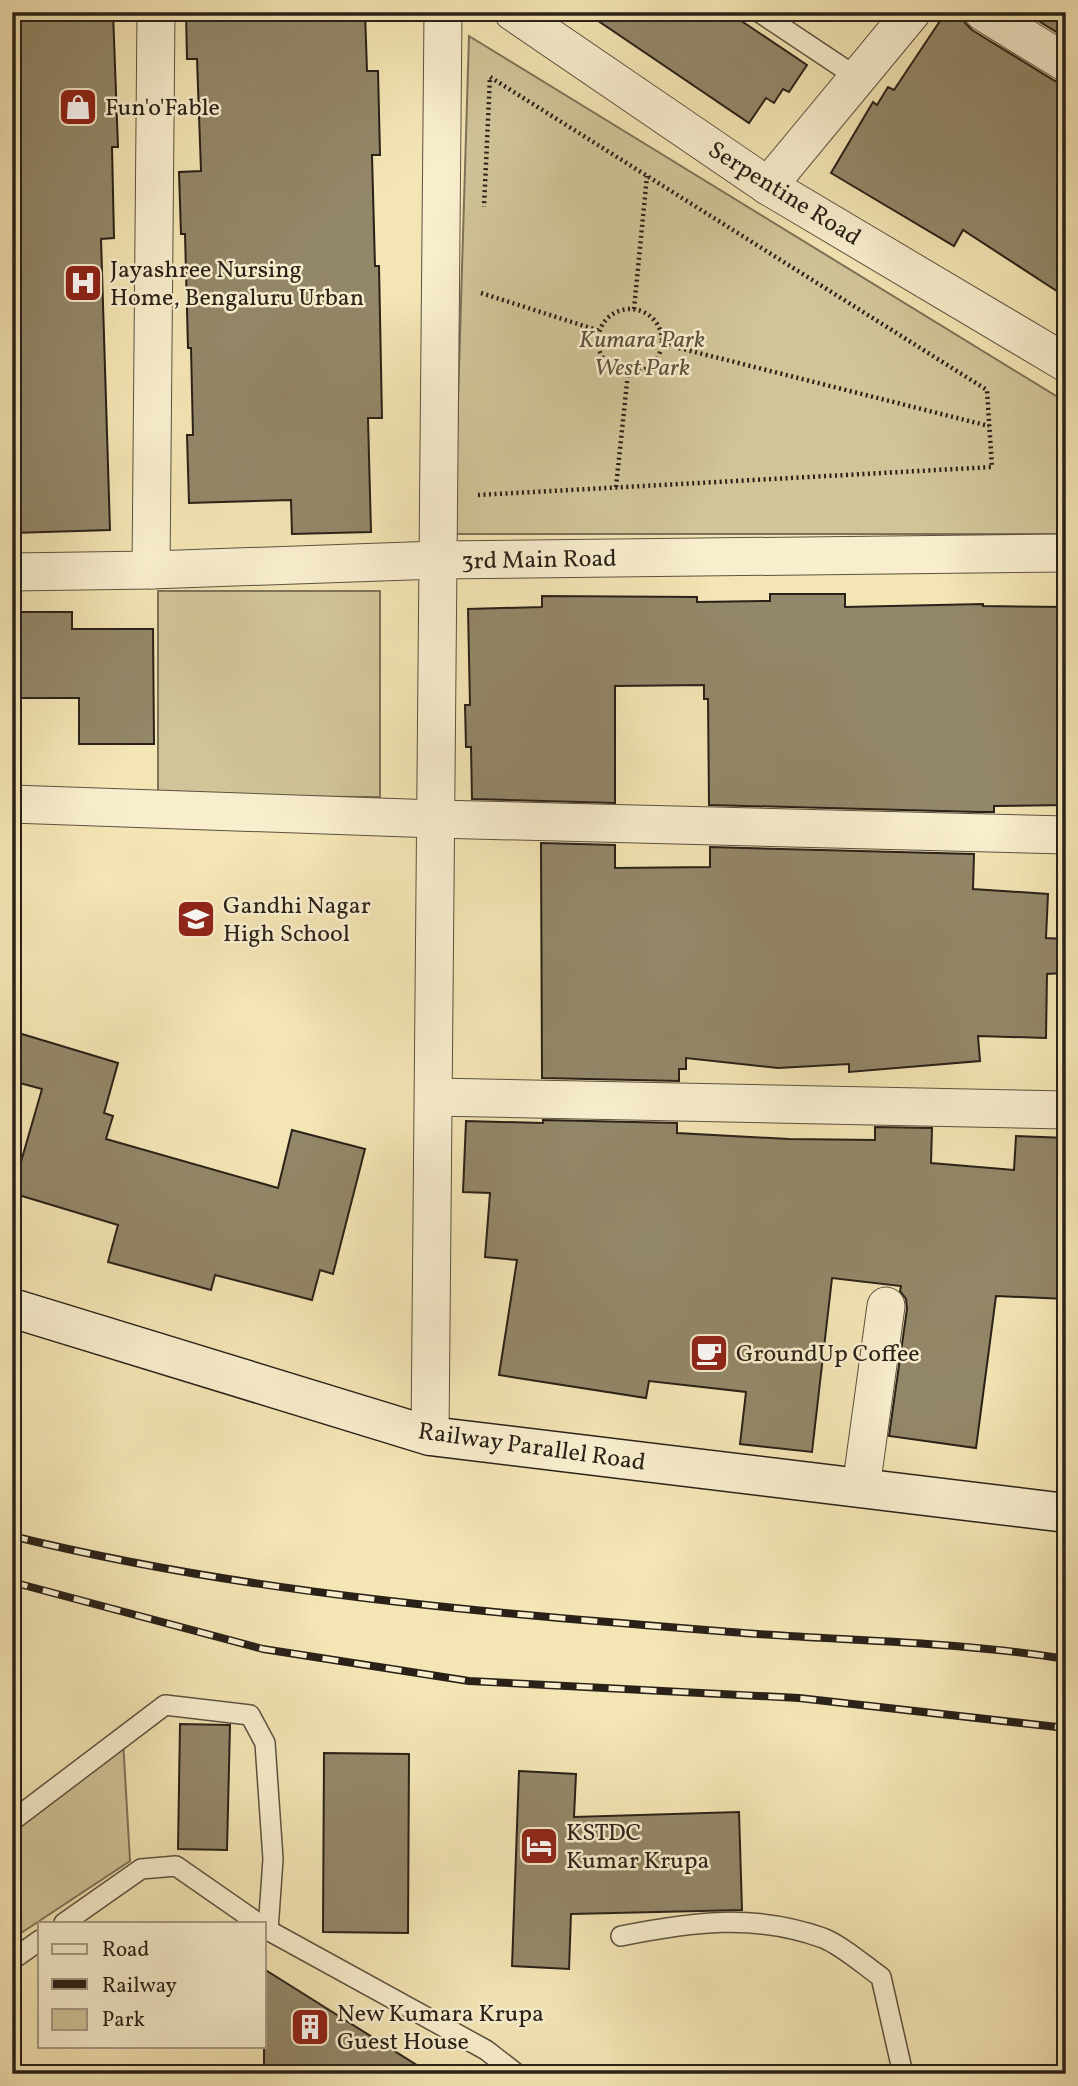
<svg xmlns="http://www.w3.org/2000/svg" width="1078" height="2086" viewBox="0 0 1078 2086" font-family="Vollkorn,serif">
<style>
.green{fill:#d1c499;stroke:#7d7258;stroke-width:2}
.building{fill:#938769;stroke:#292118;stroke-width:2}
.lines{fill:none;stroke-linecap:round;stroke-linejoin:round}
.lane-casing{stroke:#5c523f;stroke-width:22}
.street-casing{stroke:#5c523f;stroke-width:39}
.secondary-casing{stroke:#292118;stroke-width:41}
.path{stroke:#292118;stroke-width:4.5;stroke-dasharray:2 3.5;stroke-linecap:butt}
.lane{stroke:#f8eece;stroke-width:19}
.street{stroke:#f8eece;stroke-width:37}
.secondary{stroke:#f8eece;stroke-width:38}
.rail-casing{stroke:#292118;stroke-width:8}
.rail{stroke:#f8eece;stroke-width:5;stroke-dasharray:16;stroke-linecap:butt}
.labels{text-anchor:middle;stroke-width:5;stroke-linejoin:round;paint-order:stroke}
.poi-label{font-size:24px;fill:#292118;stroke:#f8eece;text-anchor:start}
.street-label{font-size:24px;fill:#292118;stroke:#f8eece}
.park-label{font-size:24px;font-style:italic;fill:#5b523f;stroke:#f8eece}
</style>
<rect width="100%" height="100%" fill="#f4e5b4"/>
<filter id="stains"><feTurbulence type="fractalNoise" baseFrequency=".00286" numOctaves="4"/><feColorMatrix values="0 0 0 0 .2 0 0 0 0 .09 0 0 0 0 .02 0 0 0 .5 -.17"/></filter>
<radialGradient id="worn" r=".72"><stop offset=".6" stop-color="#630" stop-opacity="0"/><stop offset="1" stop-color="#630" stop-opacity=".3"/></radialGradient>
<g class="green">
<polygon points="469,36 1066,402 1066,534 454,534"/>
<polygon points="158,591 380,591 380,797 158,796"/>
<polygon points="123,1740 130,1861 12,1939 12,1827"/>
</g>
<g class="building">
<polygon points="12,12 113,12 118,147 112,147 114,238 101,239 110,530 12,533"/>
<polygon points="186,12 365,12 367,71 378,71 380,155 372,155 375,266 379,266 382,418 368,418 371,532 292,534 291,500 189,503 187,435 193,435 191,348 188,348 185,234 181,234 179,172 201,171 197,59 187,59"/>
<polygon points="585,12 728,12 807,65 789,92 783,89 774,103 766,98 749,123"/>
<polygon points="946,12 962,12 965,23 972,30 1055,81 1066,84 1066,297 963,230 954,246 831,173 873,102 877,105 888,87 894,90"/>
<polygon points="1024,12 1066,12 1066,38"/>
<polygon points="770,594 845,594 845,607 983,604 983,606 1066,607 1066,805 994,806 994,812 979,812 709,805 708,699 704,699 704,685 615,686 615,803 472,799 471,747 466,747 465,705 470,705 468,609 542,607 542,596 697,597 697,602 770,601"/>
<polygon points="12,612 72,612 72,629 153,629 154,744 79,744 79,698 12,698"/>
<polygon points="541,843 615,845 615,868 710,867 710,847 974,854 973,889 1048,894 1046,938 1064,939 1064,973 1047,974 1046,1038 978,1036 980,1061 849,1072 849,1064 778,1068 686,1058 686,1069 679,1069 679,1081 542,1078"/>
<polygon points="12,1031 118,1063 104,1113 113,1116 106,1139 278,1188 292,1130 365,1149 333,1274 320,1270 312,1300 215,1275 211,1290 108,1262 118,1225 12,1193 42,1089 12,1081"/>
<polygon points="543,1120 677,1123 677,1133 789,1139 875,1140 875,1127 932,1128 931,1163 1014,1170 1016,1136 1066,1138 1066,1299 996,1296 976,1448 889,1436 907,1309 906,1299 900,1291 901,1286 832,1278 812,1452 740,1444 746,1392 649,1381 646,1398 499,1375 517,1260 485,1257 490,1193 463,1192 466,1121 543,1123"/>
<polygon points="180,1724 230,1725 227,1850 178,1849"/>
<polygon points="324,1753 409,1754 408,1933 323,1932"/>
<polygon points="519,1771 576,1774 574,1817 739,1812 742,1910 571,1914 569,1969 512,1966"/>
<polygon points="264,1969 431,2074 264,2074"/>
</g>
<g class="lines">
<g class="lane-casing">
<g id="lane">
<polyline points="759,12 858,78"/>
<polyline points="12,1821 165,1705 250,1715 265,1743 273,1859 268,1930"/>
<polyline points="64,1923 141,1869 176,1866 258,1923"/>
<polyline points="264,1928 486,2050 517,2074"/>
<path d="M 621,1936 C 691,1922 754,1913 823,1938 C 841,1945 864,1965 881,1977 L 903,2074"/>
<polyline points="12,1960 40,1940"/>
</g>
</g>
<g class="street-casing">
<g id="street">
<polyline points="513,12 768,186 1066,363"/>
<polyline points="983,12 1066,63"/>
<polyline points="768,186 912,12"/>
<polyline points="151,570 156,12"/>
<polyline points="12,572 151,570 438,560 1066,553"/>
<polyline points="12,804 436,819 1066,835"/>
<polyline points="434,1097 1066,1110"/>
<polyline points="430,1436 443,12"/>
<polyline points="861,1488 886,1306"/>
</g>
</g>
<g class="secondary-casing">
<polyline id="secondary" points="12,1308 430,1436 1066,1513"/>
</g>
<g class="path">
<polyline points="481,293 600,331"/>
<polyline points="634,309 647,176"/>
<circle cx="630" cy="341" r="32"/>
<polyline points="663,344 989,426"/>
<polyline points="616,487 628,373"/>
<polyline points="478,495 992,467 987,390 490,77 484,207"/>
</g>
<use href="#lane" class="lane"/>
<use href="#street" class="street"/>
<use href="#secondary" class="secondary"/>
<g class="rail-casing">
<g id="rail">
<path d="M 12,1536 C 247,1594 491,1613 731,1632 C 842,1641 955,1641 1066,1659"/>
<polyline points="12,1582 263,1649 469,1681 799,1698 1066,1728"/>
</g>
</g>
<use href="#rail" class="rail"/>
</g>
<defs>
<g id="shop-square" transform="scale(2.0125)"><rect x="-9" y="-9" width="18" height="18" rx="4" fill="#8f2418" stroke="#f8eece"/><path d="M-5-2.5h2.3a2.7 3.5 0 0 1 5.4 0H5L5.5 6h-11ZM-1.5-2.5h3a1.5 2.3 0 0 0-3 0Z" fill="#fff"/></g>
<g id="hospital-square" transform="scale(2.0125)"><rect x="-9" y="-9" width="18" height="18" rx="4" fill="#8f2418" stroke="#f8eece"/><path d="M-5-5h3v3.5h4V-5h3V5h-3V1.5h-4V5h-3Z" fill="#fff"/></g>
<g id="school-square" transform="scale(2.0125)"><rect x="-9" y="-9" width="18" height="18" rx="4" fill="#8f2418" stroke="#f8eece"/><path d="M0-5L7-2L0 1L-7-2ZM-4 1L0 2.5L4 1V4Q0 6-4 4Z" fill="#fff"/></g>
<g id="cafe-square" transform="scale(2.0125)"><rect x="-9" y="-9" width="18" height="18" rx="4" fill="#8f2418" stroke="#f8eece"/><path d="M-5.5-4.5H6V0H3Q3 3.5 0 3.5H-2.5Q-5.5 3.5-5.5 0ZM3-3.2v2h1.7v-2ZM-6 4.5H4V6H-6Z" fill="#fff"/></g>
<g id="hotel-square" transform="scale(2.0125)"><rect x="-9" y="-9" width="18" height="18" rx="4" fill="#8f2418" stroke="#f8eece"/><path d="M-6-4.5h1.5V1H6V5H4.5V3h-9V5H-6ZM-4 0a1.8 1.8 0 1 1 3.6 0ZM.5 0V-2.5h3Q6-2.5 6 0Z" fill="#fff"/></g>
<g id="building-square" transform="scale(2.0125)"><rect x="-9" y="-9" width="18" height="18" rx="4" fill="#8f2418" stroke="#f8eece"/><path d="M-4-6H4V6H1V3H-1V6H-4ZM-2.5-4.3h1.7v1.8h-1.7ZM.8-4.3h1.7v1.8H.8ZM-2.5-1h1.7V.8h-1.7ZM.8-1h1.7V.8H.8Z" fill="#fff"/></g>
</defs>
<g fill-rule="evenodd">
<use href="#shop-square" x="78" y="107"/>
<use href="#hospital-square" x="83" y="283"/>
<use href="#school-square" x="196" y="919"/>
<use href="#cafe-square" x="709" y="1353"/>
<use href="#hotel-square" x="539" y="1846"/>
<use href="#building-square" x="310" y="2027"/>
</g>
<g class="labels">
<g class="poi-label">
<text x="105" y="115">Fun'o'Fable</text>
<text x="110" y="277">Jayashree Nursing<tspan x="110" dy="28">Home, Bengaluru Urban</tspan></text>
<text x="223" y="913">Gandhi Nagar<tspan x="223" dy="28">High School</tspan></text>
<text x="736" y="1361">GroundUp Coffee</text>
<text x="566" y="1840">KSTDC<tspan x="566" dy="28">Kumar Krupa</tspan></text>
<text x="337" y="2021">New Kumara Krupa<tspan x="337" dy="28">Guest House</tspan></text>
</g>
<g class="street-label">
<text transform="translate(785 193) rotate(32)" y="8">Serpentine Road</text>
<text transform="translate(539 559) rotate(-1)" y="8">3rd Main Road</text>
<text transform="translate(532 1446) rotate(8)" y="8">Railway Parallel Road</text>
</g>
<g class="park-label">
<text x="642" y="347">Kumara Park<tspan x="642" dy="28">West Park</tspan></text>
</g>
</g>
<rect width="1078" height="2086" fill="none" stroke="#f4e5b4" stroke-width="42"/>
<rect x="14" y="14" width="1050" height="2058" fill="none" stroke="#292118" stroke-width="3.5"/>
<rect x="21" y="21" width="1036" height="2044" fill="none" stroke="#292118" stroke-width="2"/>
<rect x="38" y="1922" width="228" height="126" fill="#f8eece" stroke="#a59c85" stroke-width="2"/>
<rect x="52" y="1944" width="35" height="10" fill="#f8eece" stroke="#a59c85" stroke-width="2"/>
<text x="102" y="1956" font-size="21" fill="#292118">Road</text>
<rect x="52" y="1979" width="35" height="10" fill="#292118" stroke="#a59c85" stroke-width="2"/>
<text x="102" y="1992" font-size="21" fill="#292118">Railway</text>
<rect x="52" y="2009" width="35" height="21" fill="#d1c499" stroke="#a59c85" stroke-width="2"/>
<text x="102" y="2026" font-size="21" fill="#292118">Park</text>
<rect width="100%" height="100%" filter="url(#stains)"/>
<rect width="100%" height="100%" fill="url(#worn)"/>
</svg>
